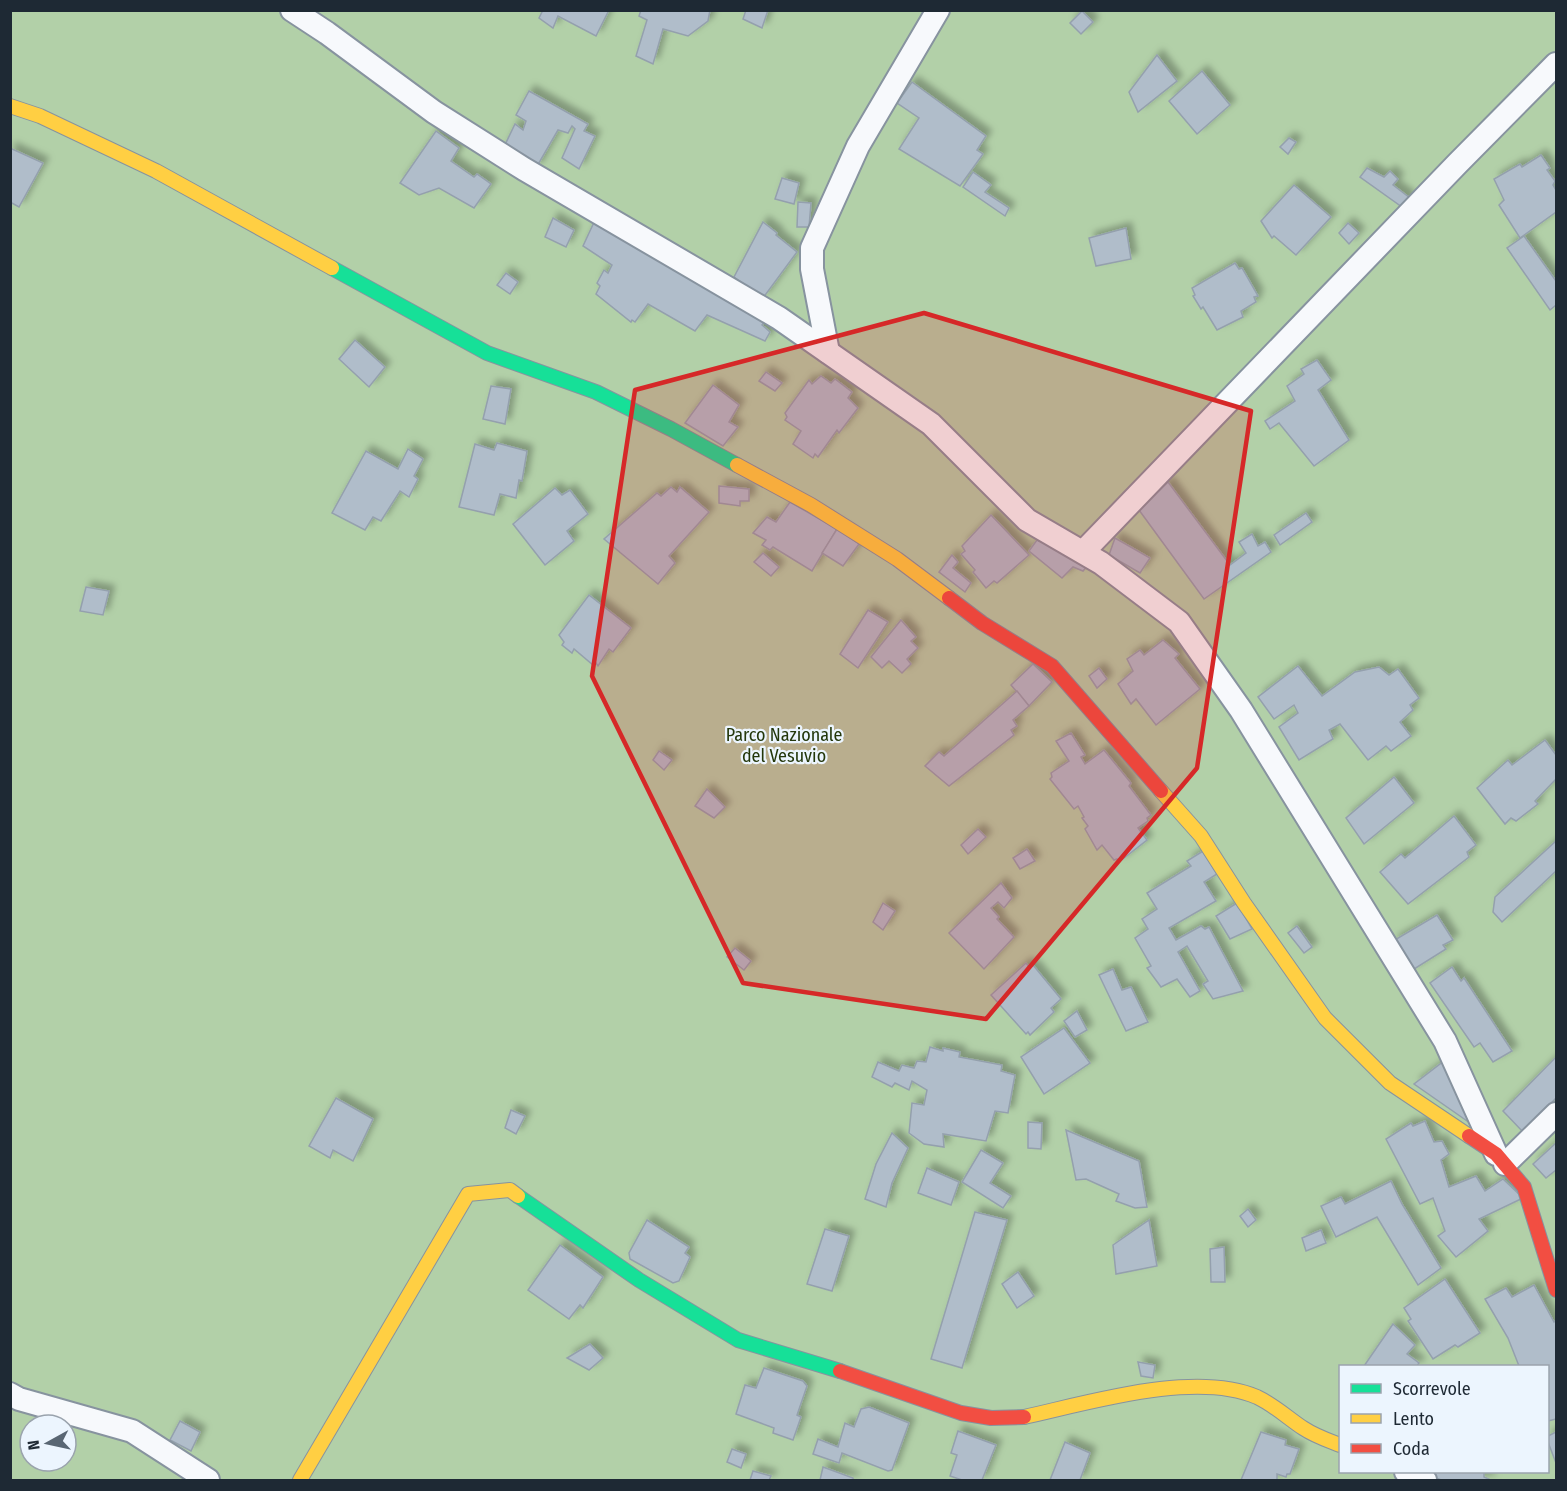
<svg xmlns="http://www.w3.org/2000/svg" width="1567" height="1491" viewBox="0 0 1567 1491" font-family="'Fira Sans Condensed',sans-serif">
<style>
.green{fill:#b2d0a8;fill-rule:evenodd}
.building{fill:#b0bdca;stroke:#94a0ad;stroke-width:1.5;filter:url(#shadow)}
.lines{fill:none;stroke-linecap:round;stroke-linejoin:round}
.street-casing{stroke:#87939f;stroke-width:26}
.fast-casing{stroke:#87939f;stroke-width:16}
.slow-casing{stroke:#87939f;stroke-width:16}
.jam-casing{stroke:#87939f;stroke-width:16}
.street{stroke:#f7f9fc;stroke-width:22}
.fast{stroke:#16e098;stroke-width:14}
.slow{stroke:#ffcf43;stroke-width:14}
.jam{stroke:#f24e42;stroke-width:14}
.marked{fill:#d62828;fill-opacity:0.2;stroke:#d62828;stroke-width:4.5;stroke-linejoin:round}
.labels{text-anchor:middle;stroke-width:4.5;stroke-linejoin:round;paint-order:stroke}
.park-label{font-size:18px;fill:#23370a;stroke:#ecf5fe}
</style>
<defs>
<filter id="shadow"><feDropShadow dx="5.5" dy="-5.5" stdDeviation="3" flood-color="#0004"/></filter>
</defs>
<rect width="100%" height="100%" fill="#c7d7e8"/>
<path class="green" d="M 10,11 L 1556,11 L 1556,1480 L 11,1480 ZM 1340,1366 L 1548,1366 L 1548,1472 L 1340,1472 ZM 30,1425 L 66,1425 L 66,1461 L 30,1461 Z"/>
<g class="building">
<polygon points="543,10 609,10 596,36 558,16 553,28 539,18"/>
<polygon points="641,10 710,10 708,21 688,36 663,29 653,64 636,56 647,20 639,16"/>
<polygon points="746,10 768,10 762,28 743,19"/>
<polygon points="1082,11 1093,22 1081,34 1070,23"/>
<polygon points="1157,55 1177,81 1138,112 1129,92"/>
<polygon points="1202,71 1230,105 1197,134 1169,101"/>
<polygon points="912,82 986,136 977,150 983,154 960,186 899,149 919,118 897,103"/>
<polygon points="529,91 588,124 584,131 595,136 579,169 562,158 575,129 572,126 568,133 558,130 536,168 503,149 515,124 523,130 526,121 516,115"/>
<polygon points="436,131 459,148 451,161 474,177 477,174 491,184 474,208 439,188 419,195 400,183"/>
<polygon points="1289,138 1296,142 1288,154 1280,147"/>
<polygon points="10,148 43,163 19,207 10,202"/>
<polygon points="1541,155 1550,168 1547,170 1555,181 1553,185 1556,190 1556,212 1520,238 1499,205 1504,200 1494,179 1520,164 1522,167"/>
<polygon points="1367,168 1384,177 1390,171 1398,179 1393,185 1410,198 1402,207 1360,177"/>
<polygon points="973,172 991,185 985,192 1009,208 1005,216 963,187"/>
<polygon points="782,178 799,183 794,204 775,199"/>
<polygon points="1294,185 1331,217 1296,255 1274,236 1272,238 1261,221"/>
<polygon points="798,202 811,203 809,227 797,227"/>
<polygon points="553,218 574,230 566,247 545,237"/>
<polygon points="596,218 769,316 762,325 770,332 765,341 707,315 695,331 648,304 635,322 632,320 631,322 596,294 600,286 597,283 604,270 608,273 612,265 583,246"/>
<polygon points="763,222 777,233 776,235 797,252 763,298 734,277"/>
<polygon points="1348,223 1359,233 1349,244 1339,233"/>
<polygon points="1126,228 1131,259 1096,266 1089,238"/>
<polygon points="1524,236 1556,281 1556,305 1550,310 1507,248"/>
<polygon points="1235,263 1239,269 1242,268 1258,296 1254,297 1256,302 1241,311 1243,317 1217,330 1203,307 1201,309 1193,296 1195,295 1192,288"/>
<polygon points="506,273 518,282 510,294 497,285"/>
<polygon points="355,340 385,367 369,387 339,359"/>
<polygon points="1317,360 1331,380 1318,390 1349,440 1314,466 1279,423 1270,429 1265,421 1295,401 1287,386 1304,374 1301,369"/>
<polygon points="766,372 782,383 775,391 759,381"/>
<polygon points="821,376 831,383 835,379 852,392 848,398 858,408 839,433 837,430 818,457 815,454 813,458 793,444 801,431 785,420 787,417 785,413 809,380 812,384"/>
<polygon points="713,385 739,405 729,422 738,427 723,446 685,423"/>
<polygon points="491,386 511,389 505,424 483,419"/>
<polygon points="497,443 527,451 522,481 519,480 516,498 500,494 494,515 459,507 475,444 494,450"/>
<polygon points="408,449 423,459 414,476 418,479 409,497 400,491 381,521 373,517 365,530 332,513 366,451 398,469"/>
<polygon points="1168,482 1230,565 1246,553 1239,542 1252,534 1258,546 1265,542 1271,552 1204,599 1139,510"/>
<polygon points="719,486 749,489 749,501 740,501 740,506 719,503"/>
<polygon points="671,487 677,492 680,487 709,512 669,556 675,563 658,584 604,539 657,493 661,496"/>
<polygon points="555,488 562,495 570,490 588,514 567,531 574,541 545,565 513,524"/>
<polygon points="790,502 837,529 812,571 773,547 770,550 762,545 766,540 753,533 767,517 776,522"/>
<polygon points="1306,513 1312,522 1280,545 1274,535"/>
<polygon points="991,515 1029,555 997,583 994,581 986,588 973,572 975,570 961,554 965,551 962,546"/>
<polygon points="837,529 859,544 843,566 822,553"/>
<polygon points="1115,538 1150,558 1140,573 1109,555"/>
<polygon points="1037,540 1090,563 1083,571 1073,567 1062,578 1029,551"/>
<polygon points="763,553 779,567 771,576 754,562"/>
<polygon points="952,555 958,562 953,568 971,583 965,592 939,572"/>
<polygon points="86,587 109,591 103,615 80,611"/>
<polygon points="589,595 631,628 613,652 609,649 598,666 596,663 593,665 574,649 572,653 562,645 564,642 559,635"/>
<polygon points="868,610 888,622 858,668 840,654"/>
<polygon points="901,620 916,637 911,641 918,648 907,659 911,664 902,673 889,661 882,668 871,657"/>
<polygon points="1163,640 1179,654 1175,658 1200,689 1156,725 1136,699 1131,704 1118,684 1133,671 1127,659 1140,650 1144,655"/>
<polygon points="1033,664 1052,682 1029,706 1011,685"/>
<polygon points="1298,666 1322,696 1355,672 1379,667 1389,675 1398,669 1419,698 1410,705 1413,710 1400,722 1411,736 1391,751 1386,746 1368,760 1340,724 1329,730 1333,739 1299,760 1279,727 1298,713 1294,705 1274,719 1258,697"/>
<polygon points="1099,668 1107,679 1097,688 1089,676"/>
<polygon points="1017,691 1029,706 1013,720 1017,726 1011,730 1014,735 949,786 925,766 939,752 944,756"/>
<polygon points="1071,733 1085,755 1081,757 1085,764 1104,750 1131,783 1129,786 1151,815 1147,818 1148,821 1138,828 1147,840 1119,862 1117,859 1114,860 1102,845 1097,850 1085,829 1088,826 1082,818 1084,817 1078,806 1074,809 1050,779 1052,777 1051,773 1069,761 1056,741"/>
<polygon points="1545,740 1556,755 1556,779 1535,801 1538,804 1516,821 1511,818 1505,824 1477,788 1508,760 1512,765"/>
<polygon points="659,751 672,760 664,770 653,760"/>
<polygon points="1394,777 1414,803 1364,844 1346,818"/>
<polygon points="707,789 725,807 714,818 695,806"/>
<polygon points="1454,816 1476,845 1467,852 1469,857 1408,904 1380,872 1401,854 1405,858"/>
<polygon points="978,829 986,837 968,854 961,845"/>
<polygon points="1556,841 1556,871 1502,922 1493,912 1495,897"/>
<polygon points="1027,849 1035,861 1020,869 1013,858"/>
<polygon points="1203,851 1217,874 1204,882 1216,901 1169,928 1176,940 1201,926 1205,929 1209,927 1243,991 1213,999 1203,984 1208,981 1187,946 1178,952 1200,991 1190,997 1177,979 1161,987 1147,968 1151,966 1135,938 1148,929 1142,919 1157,909 1147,893 1191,866 1187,861"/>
<polygon points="1001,883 1012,898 1004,908 998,902 991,908 999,917 997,919 1014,937 984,969 949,933"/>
<polygon points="883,903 895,911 883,930 873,922"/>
<polygon points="1237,903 1252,929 1230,939 1216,916"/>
<polygon points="1437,915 1453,940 1443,945 1446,949 1411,971 1393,941"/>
<polygon points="1297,926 1312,947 1304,953 1288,933"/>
<polygon points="735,948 751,961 744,970 727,957"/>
<polygon points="1026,963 1030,968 1033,965 1061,999 1051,1008 1054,1012 1030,1035 1028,1032 1026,1034 991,995"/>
<polygon points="1452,967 1461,981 1464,978 1512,1051 1493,1062 1480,1043 1474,1047 1430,983"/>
<polygon points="1113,969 1122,990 1131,987 1148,1022 1126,1031 1099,975"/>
<polygon points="1077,1011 1087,1030 1075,1037 1064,1021"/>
<polygon points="1064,1028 1090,1063 1044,1094 1021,1057"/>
<polygon points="930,1047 943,1051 943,1048 960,1052 959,1057 1002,1065 1001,1071 1015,1075 1008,1113 995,1111 986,1141 943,1134 944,1147 924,1144 909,1133 912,1103 924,1105 927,1090 912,1081 909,1090 895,1083 892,1087 872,1077 878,1062 899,1071 902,1065 914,1068 917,1061 926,1062"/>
<polygon points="1556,1057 1556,1098 1523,1132 1503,1111"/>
<polygon points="1444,1061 1470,1123 1414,1084"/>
<polygon points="336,1098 373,1119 353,1161 333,1150 330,1158 309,1146"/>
<polygon points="511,1110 525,1116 516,1134 505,1128"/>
<polygon points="1425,1121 1434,1142 1442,1141 1449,1154 1441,1160 1449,1187 1476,1176 1485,1191 1503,1179 1523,1198 1479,1219 1488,1231 1456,1257 1438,1236 1445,1231 1433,1198 1420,1204 1386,1139 1411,1123 1413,1126"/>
<polygon points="1028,1122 1042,1123 1041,1149 1028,1148"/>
<polygon points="1066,1130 1139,1161 1147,1207 1135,1208 1116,1201 1119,1194 1086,1179 1076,1180"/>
<polygon points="892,1133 908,1148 892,1183 886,1207 865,1199 876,1164"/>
<polygon points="1556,1143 1556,1170 1546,1178 1533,1164"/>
<polygon points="981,1150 1003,1163 990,1183 1011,1196 1003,1208 962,1182"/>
<polygon points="927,1168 959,1182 951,1205 918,1193"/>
<polygon points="1391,1181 1402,1204 1441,1268 1418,1285 1377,1217 1336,1237 1321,1206 1341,1197 1345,1204"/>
<polygon points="1248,1209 1256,1220 1248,1227 1240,1216"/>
<polygon points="975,1212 1007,1220 962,1368 931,1359"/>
<polygon points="647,1220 689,1247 685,1253 690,1257 679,1281 673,1283 630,1259 629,1253"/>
<polygon points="1149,1220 1157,1266 1116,1274 1113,1245"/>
<polygon points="825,1229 849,1236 832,1291 807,1284"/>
<polygon points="1321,1230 1326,1243 1306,1251 1302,1238"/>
<polygon points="560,1245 603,1277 583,1308 580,1305 569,1319 528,1290"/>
<polygon points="1224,1247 1225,1282 1211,1282 1210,1249"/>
<polygon points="1018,1272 1034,1296 1017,1308 1002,1284"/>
<polygon points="1445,1279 1480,1333 1458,1347 1455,1345 1433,1359 1408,1321 1411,1319 1404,1308"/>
<polygon points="1534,1285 1554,1322 1556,1320 1556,1419 1548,1421 1548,1366 1519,1366 1508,1338 1485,1299 1506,1288 1512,1297"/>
<polygon points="1393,1324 1415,1345 1407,1354 1419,1363 1417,1366 1364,1366"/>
<polygon points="590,1344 603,1358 589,1370 567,1358"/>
<polygon points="1138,1362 1155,1365 1153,1378 1141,1376"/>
<polygon points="764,1368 803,1381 807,1386 797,1415 801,1417 793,1440 773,1433 774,1428 736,1414 745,1385 756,1388"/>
<polygon points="869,1407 909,1423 892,1470 888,1471 842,1453 839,1463 813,1454 818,1439 838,1447 845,1423 854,1427 861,1409"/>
<polygon points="180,1421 200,1432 191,1451 170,1440"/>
<polygon points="958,1431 996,1445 982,1480 962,1480 950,1476 957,1455 951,1453"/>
<polygon points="1261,1432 1286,1440 1285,1445 1299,1449 1290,1474 1287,1474 1286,1477 1277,1474 1277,1480 1241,1480"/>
<polygon points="1556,1432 1556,1463 1548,1442 1548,1436"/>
<polygon points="1065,1442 1090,1453 1080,1480 1050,1480"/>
<polygon points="732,1449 746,1454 741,1468 727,1462"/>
<polygon points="823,1467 853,1478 853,1480 820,1480"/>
<polygon points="753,1471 771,1476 769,1480 750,1480"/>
<polygon points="1421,1472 1484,1472 1484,1477 1491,1480 1441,1480"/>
</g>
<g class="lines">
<g class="street-casing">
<g id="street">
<polyline points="292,10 327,33 434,112 524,169 779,318 931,424 1027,520 1101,563 1179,622 1241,710 1445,1041 1496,1154"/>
<polyline points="828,352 812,269 812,248 858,146 938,10"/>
<polyline points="1083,552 1458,163 1556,64"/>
<polyline points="1505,1164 1556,1114"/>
<polyline points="10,1394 19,1399 132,1431 208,1480"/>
<polyline points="1406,1472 1425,1480"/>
</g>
</g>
<g class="fast-casing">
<g id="fast">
<polyline points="332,268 487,353 596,392 671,429 737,465"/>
<polyline points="518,1196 639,1280 738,1340 840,1371"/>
</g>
</g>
<g class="slow-casing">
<g id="slow">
<polyline points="10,106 40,116 156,171 332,268"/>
<polyline points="737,465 811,505 897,559 949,598"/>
<polyline points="1161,791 1201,836 1244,903 1325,1018 1390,1083 1469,1136"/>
<path d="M 1024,1417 C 1088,1403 1195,1370 1257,1397 C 1274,1405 1288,1418 1303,1428 C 1315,1436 1327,1440 1340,1445"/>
<polyline points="300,1480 468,1194 510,1190 518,1196"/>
</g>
</g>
<g class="jam-casing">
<g id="jam">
<polyline points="949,598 982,623 1052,666 1161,791"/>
<polyline points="1469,1136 1496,1154 1524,1187 1556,1290"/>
<polyline points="840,1371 961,1413 991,1418 1024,1417"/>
</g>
</g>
<use href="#street" class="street"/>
<use href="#fast" class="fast"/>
<use href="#slow" class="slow"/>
<use href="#jam" class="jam"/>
</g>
<path class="marked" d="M 924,313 L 1251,411 L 1197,768 L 986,1019 L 743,983 L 592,676 L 635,390 Z"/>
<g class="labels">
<g class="park-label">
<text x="784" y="741">Parco Nazionale<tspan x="784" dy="21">del Vesuvio</tspan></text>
</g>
</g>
<rect width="1567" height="1491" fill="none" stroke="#1e2934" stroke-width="24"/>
<rect x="1339" y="1365" width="210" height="108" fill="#ecf5fe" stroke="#9aa3ad" stroke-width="1.5"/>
<rect x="1351" y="1384" width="30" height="9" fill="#16e098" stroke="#9aa3ad" stroke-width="1.5"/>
<text x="1393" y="1395" font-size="18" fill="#1e2934">Scorrevole</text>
<rect x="1351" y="1414" width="30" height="9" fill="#ffcf43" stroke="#9aa3ad" stroke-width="1.5"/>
<text x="1393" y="1425" font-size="18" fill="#1e2934">Lento</text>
<rect x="1351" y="1444" width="30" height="9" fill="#f24e42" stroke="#9aa3ad" stroke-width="1.5"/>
<text x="1393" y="1455" font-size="18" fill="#1e2934">Coda</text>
<g transform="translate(48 1443) rotate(262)"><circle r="28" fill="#ecf5fe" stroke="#9aa3ad" stroke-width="1.5"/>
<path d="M0-4.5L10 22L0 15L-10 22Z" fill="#596673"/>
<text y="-9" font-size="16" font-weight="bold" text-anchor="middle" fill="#1e2934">N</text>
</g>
</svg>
